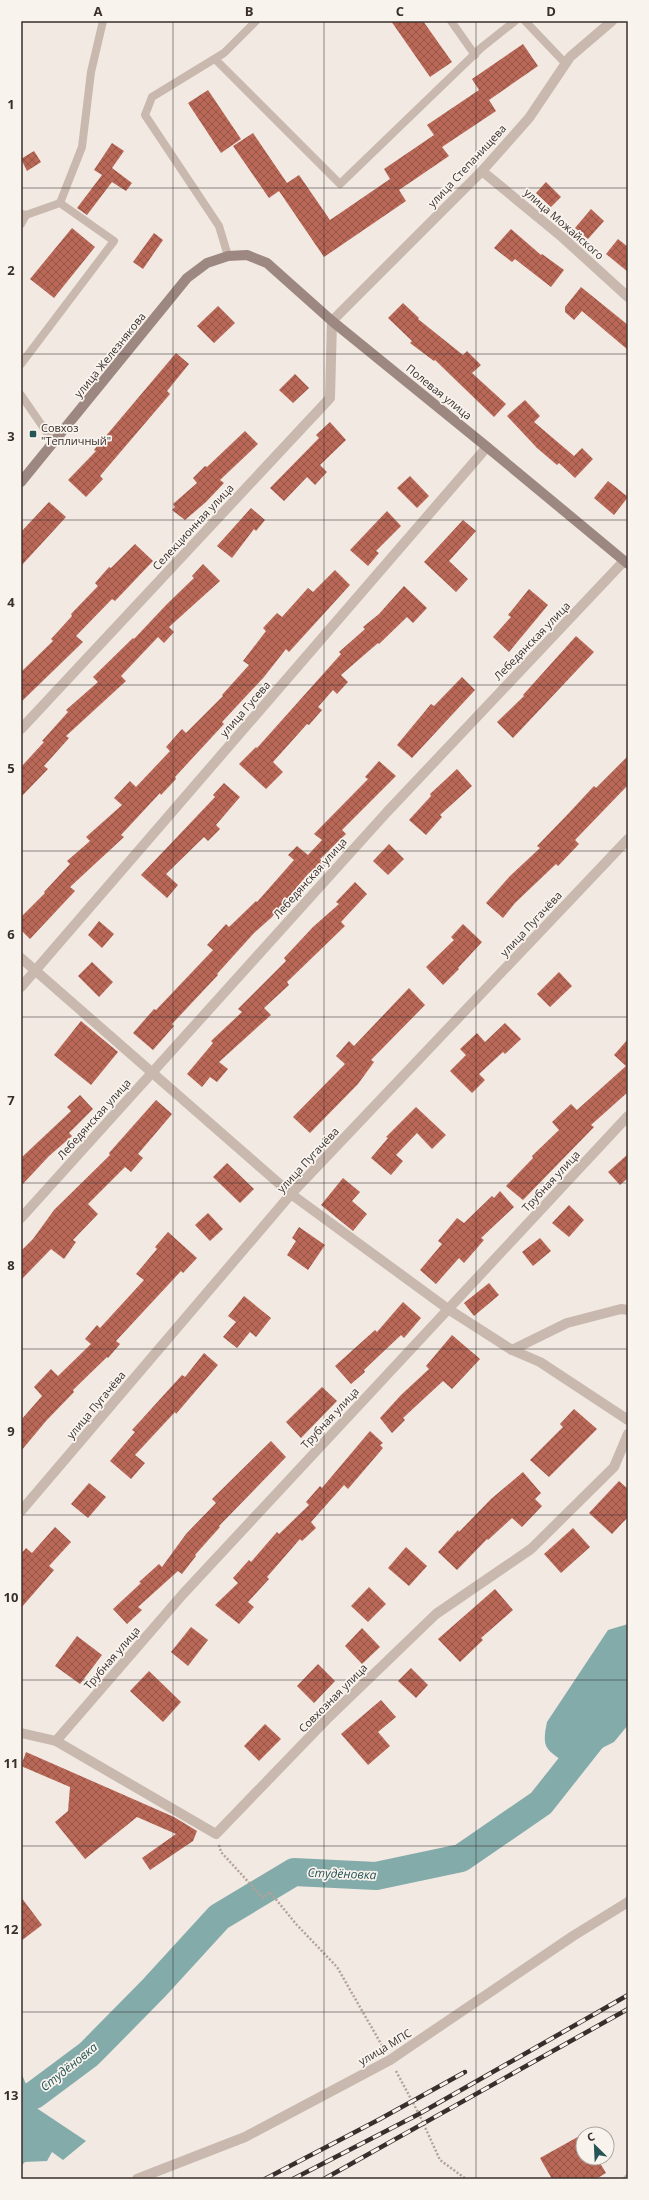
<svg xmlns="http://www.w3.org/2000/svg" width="649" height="2200" viewBox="0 0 649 2200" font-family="'Open Sans',sans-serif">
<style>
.water{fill:#83abaa}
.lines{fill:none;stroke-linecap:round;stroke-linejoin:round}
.river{stroke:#83abaa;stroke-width:28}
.building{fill:url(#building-cross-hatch)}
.path{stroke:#b4a299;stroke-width:2.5;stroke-dasharray:2 2;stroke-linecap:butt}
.lane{stroke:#c8b8ae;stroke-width:8}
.street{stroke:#c8b8ae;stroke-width:10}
.secondary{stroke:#9c8880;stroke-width:10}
.rail-casing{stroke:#382f2c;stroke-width:4.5}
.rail{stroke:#f9f3ee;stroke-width:3;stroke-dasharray:9;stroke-linecap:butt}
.grid{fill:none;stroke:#382f2c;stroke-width:1;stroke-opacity:0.55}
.poi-dot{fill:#255555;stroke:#f9f3ee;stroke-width:1.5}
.labels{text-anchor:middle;stroke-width:3.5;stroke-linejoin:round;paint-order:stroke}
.street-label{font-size:11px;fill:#382f2c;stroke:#f9f3ee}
.poi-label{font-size:11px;fill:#382f2c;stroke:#f9f3ee;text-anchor:start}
.water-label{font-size:12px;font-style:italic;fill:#255555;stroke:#f9f3ee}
.neatline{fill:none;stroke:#382f2c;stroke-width:1.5}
.grid-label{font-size:13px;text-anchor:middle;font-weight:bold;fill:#382f2c}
</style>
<defs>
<pattern id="building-cross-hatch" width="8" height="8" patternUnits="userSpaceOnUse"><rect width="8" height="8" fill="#b96757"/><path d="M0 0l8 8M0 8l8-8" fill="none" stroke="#975548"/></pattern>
</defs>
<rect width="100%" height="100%" fill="#f1e9e2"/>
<g class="water">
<path d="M 628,1624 L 628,1725 L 614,1742 L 568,1765 C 547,1749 541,1750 547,1722 L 608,1630 Z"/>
<polygon points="21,2072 35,2107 86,2141 63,2160 52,2152 47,2161 25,2162 21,2166"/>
</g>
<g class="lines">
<polyline class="river" points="21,2100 34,2095 89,2054 154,1988 219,1917 294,1872 376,1876 461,1858 541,1803 628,1693"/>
</g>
<g class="building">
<polygon points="391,21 423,21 452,62 430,77"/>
<polygon points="523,44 538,66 489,100 496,111 442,147 449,156 399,190 406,201 324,257 279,191 269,198 233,146 253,133 287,183 299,175 330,220 390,179 384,169 434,135 427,125 479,90 472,79"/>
<polygon points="208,90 241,139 221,153 188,103"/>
<polygon points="112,143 124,151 112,168 132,183 126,191 112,182 87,215 77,208 102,175 94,170"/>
<polygon points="34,151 41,162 27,171 21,159"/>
<polygon points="546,182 561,197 551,207 536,193"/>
<polygon points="591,209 604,221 588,239 575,228"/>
<polygon points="72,228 95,247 54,298 30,279"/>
<polygon points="511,229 541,255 542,254 564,270 551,287 515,259 512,262 494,248"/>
<polygon points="154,233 163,240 143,269 133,262"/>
<polygon points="618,239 628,247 628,272 606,254"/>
<polygon points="581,287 628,325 628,350 582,311 574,320 565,312 565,307"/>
<polygon points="403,303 419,318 418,319 463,355 467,351 481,365 472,373 506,404 494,417 435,360 434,361 410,343 412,341 388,318"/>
<polygon points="218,306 235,323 214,343 197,326"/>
<polygon points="176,353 189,364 167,391 170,394 100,476 103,479 86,497 68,480 96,451 94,450"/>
<polygon points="295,374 309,388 293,403 279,390"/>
<polygon points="525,400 540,416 534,422 574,456 582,448 593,459 575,478 559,463 557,465 537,448 507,416"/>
<polygon points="330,422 346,440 320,465 327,472 315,485 307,477 284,501 270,488 319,438 316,435"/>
<polygon points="245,431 258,444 220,480 224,483 206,502 185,520 172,510 175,507 173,504 197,483 193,478 205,466 207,467"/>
<polygon points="410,476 429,496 417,508 397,488"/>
<polygon points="608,481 628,497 614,515 594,498"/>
<polygon points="49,502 66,517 21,566 21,532"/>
<polygon points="251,508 265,520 256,531 254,529 232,558 217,546"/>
<polygon points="387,511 401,526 376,551 379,553 368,566 350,550"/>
<polygon points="463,520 476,531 449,561 468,579 456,592 424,562"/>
<polygon points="135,544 153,561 115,601 112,599 76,636 83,642 21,702 21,672 53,641 51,639 72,616 71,614 98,586 95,583 109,567 111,568"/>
<polygon points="203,564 220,581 169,627 174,632 164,643 158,637 121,676 126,681 66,736 69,738 44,766 48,769 21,797 21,767 44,742 42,741 68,712 66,710 98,682 93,677 133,638 134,639 167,604 194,578 192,576"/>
<polygon points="335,570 350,585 289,652 286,649 264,677 222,722 224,724 175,777 176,779 161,795 160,793 121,835 124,837 70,887 75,891 30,939 21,930 21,917 45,893 44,892 70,864 67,861 90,841 86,837 122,805 114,798 130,781 136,787 170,751 166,747 182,729 186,733 223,696 222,695 249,665 243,661 266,631 263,628 277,613 282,617 308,588 313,592"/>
<polygon points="404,586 427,608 413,623 407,617 379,644 378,643 341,675 348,682 337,694 333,690 318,707 322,710 309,725 307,724 273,762 283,772 266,789 239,764 256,747 257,748 341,654 339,652 365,629 363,627 379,614"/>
<polygon points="529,589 548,605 509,652 493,637 511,617 508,615"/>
<polygon points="576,636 594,652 513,738 497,722 524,696 523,695"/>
<polygon points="462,677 475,690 412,758 397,745 431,704 434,706"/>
<polygon points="628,756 628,785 575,840 579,844 558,866 556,864 515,903 503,918 486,903 510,876 540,848 537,846 568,814 594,786 596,788"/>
<polygon points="379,761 396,776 342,830 346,834 320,859 323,862 308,874 272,917 254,933 217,974 218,975 172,1024 174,1026 153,1050 133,1033 154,1009 156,1010 213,950 207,945 226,924 229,927 256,901 257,902 294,860 288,855 297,846 308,855 322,840 314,834 368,779 365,777"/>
<polygon points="457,769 472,786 440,815 442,817 426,835 409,820 431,796 430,794"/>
<polygon points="224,783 240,797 216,825 220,829 208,841 204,837 166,874 178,885 167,898 141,875 215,797 213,795"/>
<polygon points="389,844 404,859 388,875 373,861"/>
<polygon points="355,882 367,894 341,922 345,926 287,982 289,985 264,1008 271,1015 219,1062 228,1069 217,1082 210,1077 202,1087 187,1074 213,1043 211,1041 242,1012 238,1009 286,961 284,958 313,927 339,904 336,902"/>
<polygon points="99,921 114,934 102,948 88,935"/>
<polygon points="463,924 482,942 458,968 459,969 443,985 426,967 454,940 451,937"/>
<polygon points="92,962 113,982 99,997 78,976"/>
<polygon points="559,972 572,986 550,1007 537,994"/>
<polygon points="409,988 425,1005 371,1060 374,1062 358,1084 310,1133 293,1117 345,1064 336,1056 349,1041 354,1046"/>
<polygon points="81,1021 118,1052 91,1085 54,1055"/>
<polygon points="505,1023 521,1039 505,1054 503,1052 479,1074 485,1080 472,1093 450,1071 466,1055 460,1049 477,1033 485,1042"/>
<polygon points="628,1039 628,1092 591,1125 594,1127 523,1200 506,1186 533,1158 532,1156 559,1130 552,1122 571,1104 577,1110 626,1066 614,1055"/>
<polygon points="80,1095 93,1109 69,1133 72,1136 49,1156 21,1186 21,1158 71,1111 67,1107"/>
<polygon points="156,1100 172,1114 138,1154 143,1158 131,1172 125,1167 88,1204 98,1214 73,1240 76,1242 64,1259 51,1249 21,1280 21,1251 33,1239 54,1210 110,1155 109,1153"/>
<polygon points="416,1107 446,1135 432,1149 417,1133 396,1155 403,1161 391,1175 371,1158 388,1138 386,1137"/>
<polygon points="628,1154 628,1178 620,1185 608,1172"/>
<polygon points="227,1163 254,1189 240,1203 213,1177"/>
<polygon points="343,1178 360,1192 352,1201 367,1214 353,1231 321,1205"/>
<polygon points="500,1191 514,1207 481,1238 484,1240 464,1263 459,1258 436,1284 420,1270 442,1244 438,1241 457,1218 464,1223 492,1196 494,1198"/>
<polygon points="569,1205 584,1220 569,1237 552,1223"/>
<polygon points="208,1213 223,1229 210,1241 195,1225"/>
<polygon points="299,1227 325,1245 308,1270 287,1255 296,1241 292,1238"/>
<polygon points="168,1232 197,1258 183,1273 181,1271 116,1341 120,1344 108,1358 107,1357 73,1390 74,1392 46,1421 21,1451 21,1420 42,1396 34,1387 51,1369 58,1376 91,1344 85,1339 97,1325 100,1328 144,1280 136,1274 157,1249 155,1247"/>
<polygon points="540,1238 551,1251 533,1266 522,1252"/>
<polygon points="489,1283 499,1295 474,1316 464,1303"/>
<polygon points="244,1296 271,1318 256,1337 250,1332 237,1348 223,1337 236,1322 228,1316"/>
<polygon points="403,1302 421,1318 404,1338 401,1335 364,1370 365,1372 351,1384 335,1366 375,1330 377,1332"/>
<polygon points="452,1335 480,1359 452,1389 443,1381 403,1418 405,1420 392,1433 380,1418 401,1395 429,1369 426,1366"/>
<polygon points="204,1353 218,1365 176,1414 175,1412 135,1455 145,1463 131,1479 110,1461 135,1432 132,1430 182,1375 185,1377"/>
<polygon points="322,1387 337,1401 301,1438 286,1422"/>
<polygon points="574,1409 597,1429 549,1477 530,1460 563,1427 560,1424"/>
<polygon points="370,1431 383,1443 380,1445 383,1448 348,1489 344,1485 311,1522 316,1528 302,1541 300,1539 267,1577 269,1579 248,1602 254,1607 239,1624 215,1605 238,1583 233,1578 249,1560 251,1562 277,1532 279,1534 309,1505 306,1502 320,1486 322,1488"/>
<polygon points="271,1441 286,1457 219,1526 220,1527 195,1555 196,1556 182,1574 178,1571 138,1607 142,1610 127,1624 113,1609 141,1583 139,1582 159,1564 162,1567 186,1534 216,1503 212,1499"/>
<polygon points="523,1472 541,1493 535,1499 542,1506 522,1527 512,1518 488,1540 487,1539 457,1570 438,1552 458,1530 459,1532 491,1499"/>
<polygon points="619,1481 628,1489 628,1517 612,1534 589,1513"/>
<polygon points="89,1483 106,1497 88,1518 71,1504"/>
<polygon points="55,1527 71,1542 49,1566 54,1570 21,1608 21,1554 26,1548 32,1553"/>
<polygon points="573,1528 590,1547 561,1573 544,1554"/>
<polygon points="406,1547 427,1566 409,1586 388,1568"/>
<polygon points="369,1587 386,1604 368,1622 351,1606"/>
<polygon points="495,1589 513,1610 481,1638 483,1640 460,1662 438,1639"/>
<polygon points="191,1627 208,1640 188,1666 171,1652"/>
<polygon points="362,1628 380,1647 362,1664 345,1646"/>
<polygon points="77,1636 102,1655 80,1684 55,1666"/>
<polygon points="318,1664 335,1681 314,1703 297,1686"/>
<polygon points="411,1668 428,1685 416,1698 398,1681"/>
<polygon points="149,1671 181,1702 163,1722 130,1691"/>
<polygon points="381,1700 396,1717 378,1732 390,1746 368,1765 341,1734"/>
<polygon points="265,1724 281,1739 259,1761 244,1746"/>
<polygon points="26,1752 174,1817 197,1831 193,1841 150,1870 142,1858 176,1834 137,1817 85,1859 55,1822 68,1811 70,1787 21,1766"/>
<polygon points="21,1897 42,1925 21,1941"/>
<polygon points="583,2134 583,2158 597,2158 606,2173 596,2179 552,2179 540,2158"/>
</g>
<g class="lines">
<g class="path">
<polyline points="219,1845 221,1852 263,1898 270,1892 296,1924 337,1967 384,2049"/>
<polyline points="396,2071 419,2114 440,2160 466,2179"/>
</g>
<g class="lane">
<polyline points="451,21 475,55"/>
<polyline points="525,21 566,64"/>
<polyline points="215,59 340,184 481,48 515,21"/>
<polyline points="60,203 82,147 91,72 103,21"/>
<polyline points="21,214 26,215 60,203 114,241 21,364"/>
<polyline points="21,224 26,215"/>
<polyline points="228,256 219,226 145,115 152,97 224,53 256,21"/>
<polyline points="21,395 54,443"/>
<polyline points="627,2179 628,2178"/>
</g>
<g class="street">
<polyline points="482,171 562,237 628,297"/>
<polyline points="21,729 330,398 332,321 482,171 529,118 570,57 612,21"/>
<polyline points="21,958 291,1194 448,1309 512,1350 540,1362 628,1420"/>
<polyline points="21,987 487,447"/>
<polyline points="21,1218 387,812 624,561"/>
<polyline points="512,1350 567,1323 621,1309 628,1310"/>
<polyline points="21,1511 291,1194 628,839"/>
<polyline points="21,1733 56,1741 216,1834 326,1720 436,1614 531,1549 614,1467 628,1434"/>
<polyline points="56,1741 183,1594 628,1116"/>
<polyline points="137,2179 245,2137 390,2060 573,1936 628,1902"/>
</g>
<polyline class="secondary" points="21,482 187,278 207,263 228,256 247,255 267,263 332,321 487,447 628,564"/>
<g class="rail-casing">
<g id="rail">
<polyline points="265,2179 380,2119 465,2072"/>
<polyline points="293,2179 419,2114 628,1995"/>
<polyline points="324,2179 628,2009"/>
</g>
</g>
<use href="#rail" class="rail"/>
</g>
<path class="grid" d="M 173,21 L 173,2179M 324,21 L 324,2179M 476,21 L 476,2179M 21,188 L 628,188M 21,354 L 628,354M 21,520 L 628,520M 21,685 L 628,685M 21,851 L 628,851M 21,1017 L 628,1017M 21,1183 L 628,1183M 21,1349 L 628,1349M 21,1515 L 628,1515M 21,1680 L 628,1680M 21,1846 L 628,1846M 21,2012 L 628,2012"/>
<rect class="poi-dot" x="29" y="430" width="8" height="8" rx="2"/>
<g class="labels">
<g class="street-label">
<text transform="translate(467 166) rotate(-47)" y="4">улица Степанищева</text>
<text transform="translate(564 224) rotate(41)" y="4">улица Можайского</text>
<text transform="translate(110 355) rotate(-51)" y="4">улица Железнякова</text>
<text transform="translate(439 392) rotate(39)" y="4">Полевая улица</text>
<text transform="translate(193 527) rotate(-47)" y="4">Селекционная улица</text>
<text transform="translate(532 641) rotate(-46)" y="4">Лебедянская улица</text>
<text transform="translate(245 709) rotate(-49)" y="4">улица Гусева</text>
<text transform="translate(310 878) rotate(-48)" y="4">Лебедянская улица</text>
<text transform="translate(531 924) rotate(-47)" y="4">улица Пугачёва</text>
<text transform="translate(94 1119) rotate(-48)" y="4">Лебедянская улица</text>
<text transform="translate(308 1160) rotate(-47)" y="4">улица Пугачёва</text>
<text transform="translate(551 1181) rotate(-47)" y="4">Трубная улица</text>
<text transform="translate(96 1405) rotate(-50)" y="4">улица Пугачёва</text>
<text transform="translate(330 1418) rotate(-47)" y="4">Трубная улица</text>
<text transform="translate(112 1658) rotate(-49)" y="4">Трубная улица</text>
<text transform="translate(333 1698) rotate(-45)" y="4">Совхозная улица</text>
<text transform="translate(385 2047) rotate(-31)" y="4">улица МПС</text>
</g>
<g class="poi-label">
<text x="41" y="432">Совхоз<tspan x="41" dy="13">"Тепличный"</tspan></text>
</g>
<g class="water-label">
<text transform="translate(342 1874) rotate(2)" y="4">Студёновка</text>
<text transform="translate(69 2067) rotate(-39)" y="4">Студёновка</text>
</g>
</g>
<rect width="649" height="2200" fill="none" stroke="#f9f3ee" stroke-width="44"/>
<g transform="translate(595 2146) rotate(336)"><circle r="19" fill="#f9f3ee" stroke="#aca5a0"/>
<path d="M0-3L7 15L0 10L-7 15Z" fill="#255555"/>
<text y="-6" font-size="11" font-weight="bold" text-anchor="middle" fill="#382f2c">С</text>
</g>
<rect x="22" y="22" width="605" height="2156" class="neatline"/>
<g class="grid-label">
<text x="98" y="16">A</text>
<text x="249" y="16">B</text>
<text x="400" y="16">C</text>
<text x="551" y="16">D</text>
<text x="11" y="109">1</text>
<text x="11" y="275">2</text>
<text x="11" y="441">3</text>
<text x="11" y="607">4</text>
<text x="11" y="773">5</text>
<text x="11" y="939">6</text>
<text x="11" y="1105">7</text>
<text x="11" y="1270">8</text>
<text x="11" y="1436">9</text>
<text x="11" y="1602">10</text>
<text x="11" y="1768">11</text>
<text x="11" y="1934">12</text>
<text x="11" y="2100">13</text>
</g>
</svg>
